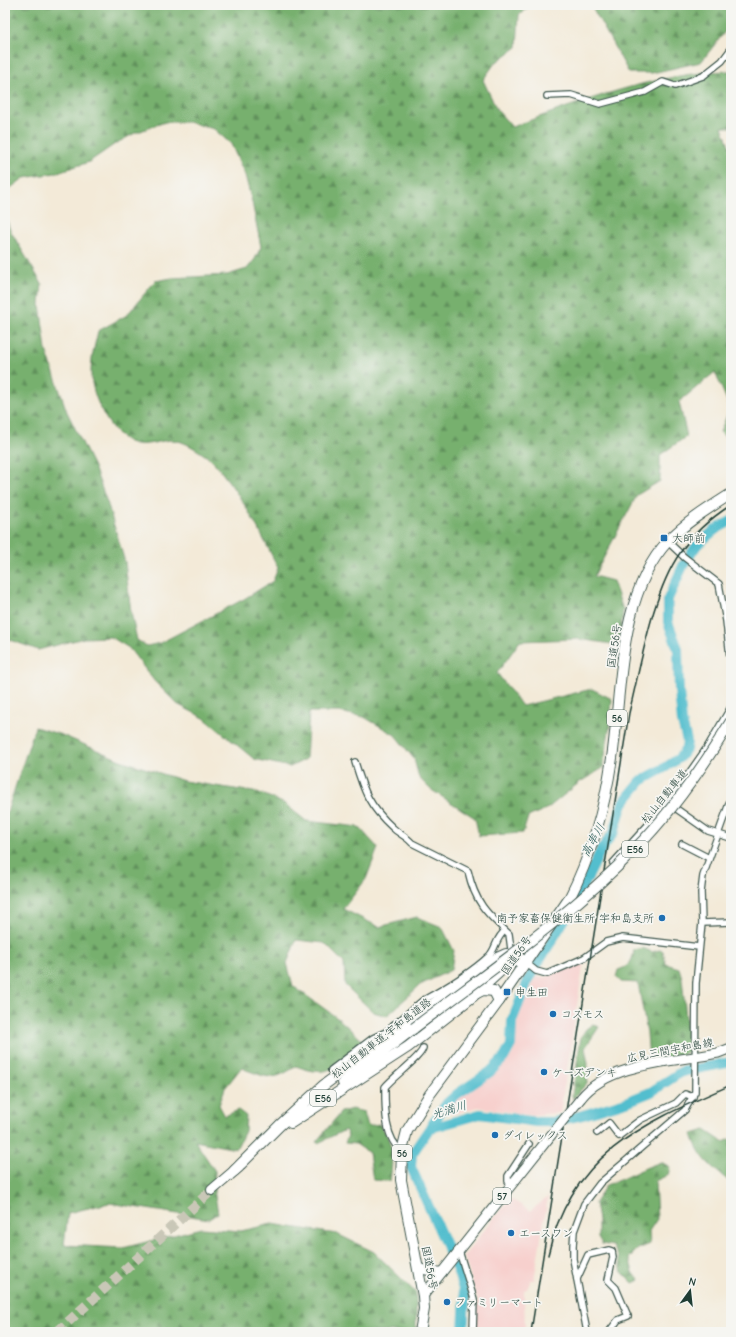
<svg xmlns="http://www.w3.org/2000/svg" width="736" height="1337" viewBox="0 0 736 1337" font-family="'Comic Neue','Klee One',sans-serif">
<style>
.built{fill:#f7d0cd}
.forest{fill:url(#forest-firs);stroke:#4b7651}
.lines{fill:none;stroke-linecap:round;stroke-linejoin:round}
.river{stroke:#53bece;stroke-width:10}
.highway-tunnel{stroke:#c9c7b7;stroke-width:10;stroke-dasharray:10 5;stroke-linecap:butt}
.street-casing{stroke:#3f574d;stroke-width:8}
.primary-casing{stroke:#3f574d;stroke-width:11}
.highway-casing{stroke:#3f574d;stroke-width:12}
.street{stroke:#fff;stroke-width:5.5}
.primary{stroke:#fff;stroke-width:9}
.highway{stroke:#fff;stroke-width:10}
.rail{stroke:#1f3d34;stroke-width:1.5}
.primary-bridge-casing{stroke:#3f574d;stroke-width:11;stroke-linecap:butt}
.highway-bridge-casing{stroke:#3f574d;stroke-width:12;stroke-linecap:butt}
.primary-bridge{stroke:#fff;stroke-width:9}
.highway-bridge{stroke:#fff;stroke-width:10}
.poi-dot{fill:#1f6fb2;stroke:#f6f6f2;stroke-width:1.5}
.labels{text-anchor:middle;stroke-width:3.5;stroke-linejoin:round;paint-order:stroke}
.shield{fill:#f6f6f2;stroke:#60746d;stroke-width:1}
.shield-label{font-size:10px;font-weight:bold;fill:#1f3d34}
.poi-label{font-size:11px;fill:#1f3d34;stroke:#f6f6f2;text-anchor:start}
.street-label{font-size:11px;fill:#1f3d34;stroke:#f6f6f2}
.water-label{font-size:12px;font-style:italic;fill:#2c5d5a;stroke:#f6f6f2}
</style>
<defs>
<pattern id="forest-firs" width="22" height="20" patternUnits="userSpaceOnUse"><rect width="22" height="20" fill="#77b06e"/><path d="M5 1l3.5 6h-7zM16 11l3.5 6h-7z" fill="#61905b"/></pattern>
</defs>
<rect width="100%" height="100%" fill="#f6f6f2"/>
<filter id="ink" filterUnits="userSpaceOnUse"><feTurbulence type="fractalNoise" baseFrequency=".025" numOctaves="2"/><feDisplacementMap in="SourceGraphic" scale="8" xChannelSelector="R" yChannelSelector="G"/><feConvolveMatrix kernelMatrix="1 2 1 2 8 2 1 2 1" color-interpolation-filters="sRGB"/></filter>
<filter id="wash" filterUnits="userSpaceOnUse"><feTurbulence type="fractalNoise" baseFrequency=".012" numOctaves="4" result="noise"/><feDisplacementMap in="SourceGraphic" scale="16" xChannelSelector="R" yChannelSelector="G"/><feGaussianBlur stdDeviation="0.9" result="paint"/><feColorMatrix in="noise" values="0 0 0 0 0 0 0 0 0 0 0 0 0 0 0 0 0 1.4 0 .05"/><feComposite in="paint" operator="in"/></filter>
<g filter="url(#wash)">
<rect width="100%" height="100%" fill="#f3ead8"/>
<g class="built">
<polygon points="584,961 560,1113 528,1115 478,1107 452,1114 449,1108 458,1099 490,1078 505,1064 513,1053 518,1017 536,977 544,978"/>
<polygon points="548,1197 534,1280 531,1280 527,1289 524,1290 525,1332 475,1332 478,1301 464,1256 493,1219 511,1199 530,1211"/>
</g>
<g class="forest">
<path d="M 5,5 L 532,5 L 519,15 L 517,47 L 495,63 L 483,80 L 497,110 L 512,127 C 580,102 658,72 731,71 L 731,127 L 722,127 L 731,150 L 731,440 L 728,440 L 720,432 L 730,408 L 715,372 L 679,402 L 687,436 L 660,455 L 660,481 L 637,495 L 594,576 L 613,581 L 623,610 L 619,645 L 578,639 L 520,641 L 497,673 L 522,706 L 592,689 L 612,699 L 610,724 L 603,768 L 580,782 L 548,808 L 528,817 L 523,833 L 479,836 L 475,818 L 430,789 L 419,778 L 414,759 L 395,735 L 364,717 L 339,712 L 309,712 L 306,759 L 290,767 L 254,759 L 204,718 L 177,704 L 155,682 L 129,648 L 111,637 L 84,638 L 38,650 L 5,638 L 5,214 L 10,230 L 42,284 L 40,304 L 46,350 L 67,412 L 94,467 L 108,505 L 125,562 L 131,612 L 137,640 L 147,646 L 160,643 L 244,599 L 273,581 L 278,568 C 262,535 246,503 223,474 C 219,469 214,462 209,458 C 199,451 184,440 171,440 C 157,441 143,448 129,442 C 108,432 91,394 91,373 C 91,358 95,344 98,331 L 127,315 L 155,281 L 172,278 L 227,275 L 247,269 L 255,259 L 261,247 L 252,202 L 245,175 L 231,144 L 214,129 L 188,122 L 165,122 L 135,133 L 115,144 L 89,162 L 55,173 L 24,178 L 8,190 L 5,200 Z"/>
<polygon points="591,5 724,5 731,16 731,24 701,62 652,73 629,73"/>
<path d="M 35,727 L 62,735 L 120,760 L 184,781 L 260,793 L 285,804 L 306,821 L 359,827 L 378,848 L 366,879 L 343,909 L 379,927 L 417,917 L 442,927 L 454,951 L 451,970 L 420,985 L 387,1016 L 373,1012 L 345,985 L 344,963 L 324,943 L 296,940 L 287,963 L 293,986 L 340,1020 L 362,1040 C 337,1065 333,1080 296,1066 C 272,1083 267,1077 241,1068 L 225,1088 L 219,1105 L 225,1116 L 238,1110 L 246,1116 L 245,1131 L 236,1149 L 195,1141 L 215,1171 L 214,1190 L 218,1213 L 209,1219 L 109,1203 L 68,1213 L 64,1245 L 123,1248 L 201,1228 L 241,1231 L 272,1224 L 291,1227 L 337,1234 L 374,1252 L 416,1293 L 416,1328 L 415,1332 L 5,1332 L 5,818 Z"/>
<path d="M 643,948 L 652,952 L 659,950 L 663,951 L 666,964 L 679,968 L 682,978 L 688,1038 L 692,1042 C 687,1061 666,1059 649,1061 L 647,1033 L 638,983 L 621,982 L 616,977 L 618,970 C 630,966 632,962 634,950 Z"/>
<polygon points="593,1024 599,1027 585,1048 588,1064 586,1076 588,1082 573,1099 572,1095 581,1037 586,1029"/>
<path d="M 352,1109 L 364,1112 L 368,1126 L 379,1124 C 394,1140 393,1160 390,1181 L 373,1180 L 369,1153 L 356,1144 L 345,1143 L 348,1135 L 345,1130 L 318,1143 L 316,1142 L 341,1112 Z"/>
<path d="M 705,1130 L 723,1142 L 731,1139 L 731,1183 C 711,1166 700,1160 692,1134 Z"/>
<path d="M 661,1162 L 670,1167 L 668,1175 L 655,1181 L 657,1219 L 649,1231 L 650,1244 L 638,1249 L 629,1258 L 633,1272 L 639,1280 L 633,1283 L 622,1272 L 618,1256 L 613,1246 L 602,1244 L 598,1237 L 598,1220 L 595,1203 L 606,1185 C 625,1179 642,1168 661,1162 Z"/>
</g>
<g class="lines">
<g class="river">
<polyline points="431,1128 480,1114 537,1122 553,1122 583,1115 626,1102 651,1092 681,1072 731,1062"/>
<polyline points="463,1332 465,1296 458,1272 411,1167 412,1154 446,1104 457,1094 490,1072 504,1058 511,1045 512,1021 529,978 578,898 601,850 614,832 623,803 641,781 666,767 679,758 686,749 687,741 682,722 679,691 678,649 668,622 668,599 683,566 697,545 715,530 731,521"/>
</g>
</g>
</g>
<g filter="url(#ink)">
<g class="lines">
<polyline class="highway-tunnel" points="57,1332 212,1190"/>
<g class="street-casing">
<g id="street">
<polyline points="547,96 571,95 600,104 645,92 663,82 675,86 703,76 722,61 731,49"/>
<polyline points="667,541 684,557 719,584 726,621 731,666"/>
<polyline points="731,707 708,746 668,803 708,831 731,838"/>
<path d="M 355,762 C 364,792 369,806 393,828 C 399,834 406,836 412,843 L 468,871 C 475,902 486,913 509,934 L 512,957"/>
<polyline points="682,844 709,858"/>
<polyline points="613,863 668,803"/>
<polyline points="702,923 731,922"/>
<polyline points="525,962 536,971 547,974 584,958 606,942 623,938 699,947"/>
<path d="M 416,1010 L 415,1007 L 422,1001 C 444,989 470,974 489,956 C 496,949 496,937 505,931"/>
<polyline points="331,1070 373,1038 386,1032 415,1007"/>
<polyline points="597,1133 609,1123 619,1136 640,1120 676,1103 685,1094 693,1097"/>
<path d="M 402,1151 C 384,1139 385,1106 385,1087 C 394,1076 421,1057 423,1048"/>
<polyline points="511,1186 508,1181 508,1176 529,1144"/>
<polyline points="459,1251 474,1299 473,1332"/>
<polyline points="577,1279 588,1255 609,1250 612,1251 613,1257 608,1280 616,1288 628,1316 618,1320 609,1332"/>
<polyline points="587,1332 573,1259 573,1246 574,1231 584,1204 600,1183 685,1110 695,1092 696,983 702,923 701,892 703,876 731,798"/>
</g>
</g>
<g class="primary-casing">
<g id="primary">
<path d="M 581,1098 C 610,1062 675,1062 718,1053 L 731,1048"/>
<polyline points="418,1268 434,1272 442,1272"/>
<polyline points="423,1296 548,1139"/>
</g>
</g>
<g class="highway-casing">
<g id="highway">
<polyline points="477,993 483,990 494,991 499,1001"/>
<polyline points="343,1083 414,1028"/>
<polyline points="291,1123 408,1047 472,997 509,963 516,961 525,962"/>
<polyline points="234,1171 280,1125 324,1085 452,990 497,958 506,954 517,956 525,962"/>
<polyline points="212,1190 239,1167"/>
<path d="M 420,1332 L 424,1309 L 423,1296 L 401,1180 L 402,1151 L 407,1131 L 430,1094 L 499,1001 L 569,899 C 591,856 605,806 612,758 C 622,689 618,595 668,541 C 686,522 709,508 731,494"/>
</g>
</g>
<use href="#street" class="street"/>
<use href="#primary" class="primary"/>
<use href="#highway" class="highway"/>
<g class="rail">
<path d="M 548,1255 C 571,1153 645,1123 731,1085"/>
<path d="M 531,1332 L 629,713 C 641,665 652,593 680,553 C 693,533 711,518 731,505"/>
</g>
<g class="primary-bridge-casing">
<polyline id="primary-bridge" points="548,1139 581,1098"/>
</g>
<g class="highway-bridge-casing">
<path id="highway-bridge" d="M 414,1028 C 489,971 569,917 635,849 C 673,811 703,767 731,721"/>
</g>
<use href="#primary-bridge" class="primary-bridge"/>
<use href="#highway-bridge" class="highway-bridge"/>
</g>
</g>
<g class="poi-dot">
<rect x="660" y="534" width="8" height="8" rx="2"/>
<circle cx="662" cy="918" r="4"/>
<rect x="503" y="988" width="8" height="8" rx="2"/>
<circle cx="553" cy="1014" r="4"/>
<circle cx="544" cy="1072" r="4"/>
<circle cx="495" cy="1135" r="4"/>
<circle cx="511" cy="1233" r="4"/>
<circle cx="447" cy="1302" r="4"/>
</g>
<g class="labels">
<g class="shield">
<rect x="607" y="710" width="20" height="16" rx="3"/>
<rect x="622" y="841" width="26" height="16" rx="3"/>
<rect x="310" y="1090" width="26" height="16" rx="3"/>
<rect x="392" y="1145" width="20" height="16" rx="3"/>
<rect x="493" y="1188" width="18" height="16" rx="3"/>
</g>
<g class="shield-label">
<text x="617" y="722">56</text>
<text x="635" y="853">E56</text>
<text x="323" y="1102">E56</text>
<text x="402" y="1157">56</text>
<text x="502" y="1200">57</text>
</g>
<g class="poi-label">
<text x="672" y="542">大師前</text>
<text x="654" y="922" text-anchor="end">南予家畜保健衛生所 宇和島支所</text>
<text x="515" y="996">申生田</text>
<text x="561" y="1018">コスモス</text>
<text x="552" y="1076">ケーズデンキ</text>
<text x="503" y="1139">ダイレックス</text>
<text x="519" y="1237">エースワン</text>
<text x="455" y="1306">ファミリーマート</text>
</g>
<g class="street-label">
<text transform="translate(614 646) rotate(-81)" y="4">国道56号</text>
<text transform="translate(664 796) rotate(-51)" y="4">松山自動車道</text>
<text transform="translate(516 955) rotate(-56)" y="4">国道56号</text>
<text transform="translate(381 1038) rotate(-38)" y="4">松山自動車道;宇和島道路</text>
<text transform="translate(670 1050) rotate(-11)" y="4">広見三間宇和島線</text>
<text transform="translate(430 1268) rotate(79)" y="4">国道56号</text>
</g>
<g class="water-label">
<text transform="translate(593 840) rotate(-61)" y="4">高串川</text>
<text transform="translate(449 1110) rotate(-17)" y="4">光満川</text>
</g>
</g>
<rect width="736" height="1337" fill="none" stroke="#f6f6f2" stroke-width="20"/>
<g transform="translate(690 1291) rotate(15)" stroke="#f6f6f2" stroke-width="3" paint-order="stroke">
<path d="M0-3L7 15L0 10L-7 15Z" fill="#1f3d34"/>
<text y="-6" font-size="11" font-weight="bold" text-anchor="middle" fill="#1f3d34">N</text>
</g>
</svg>
